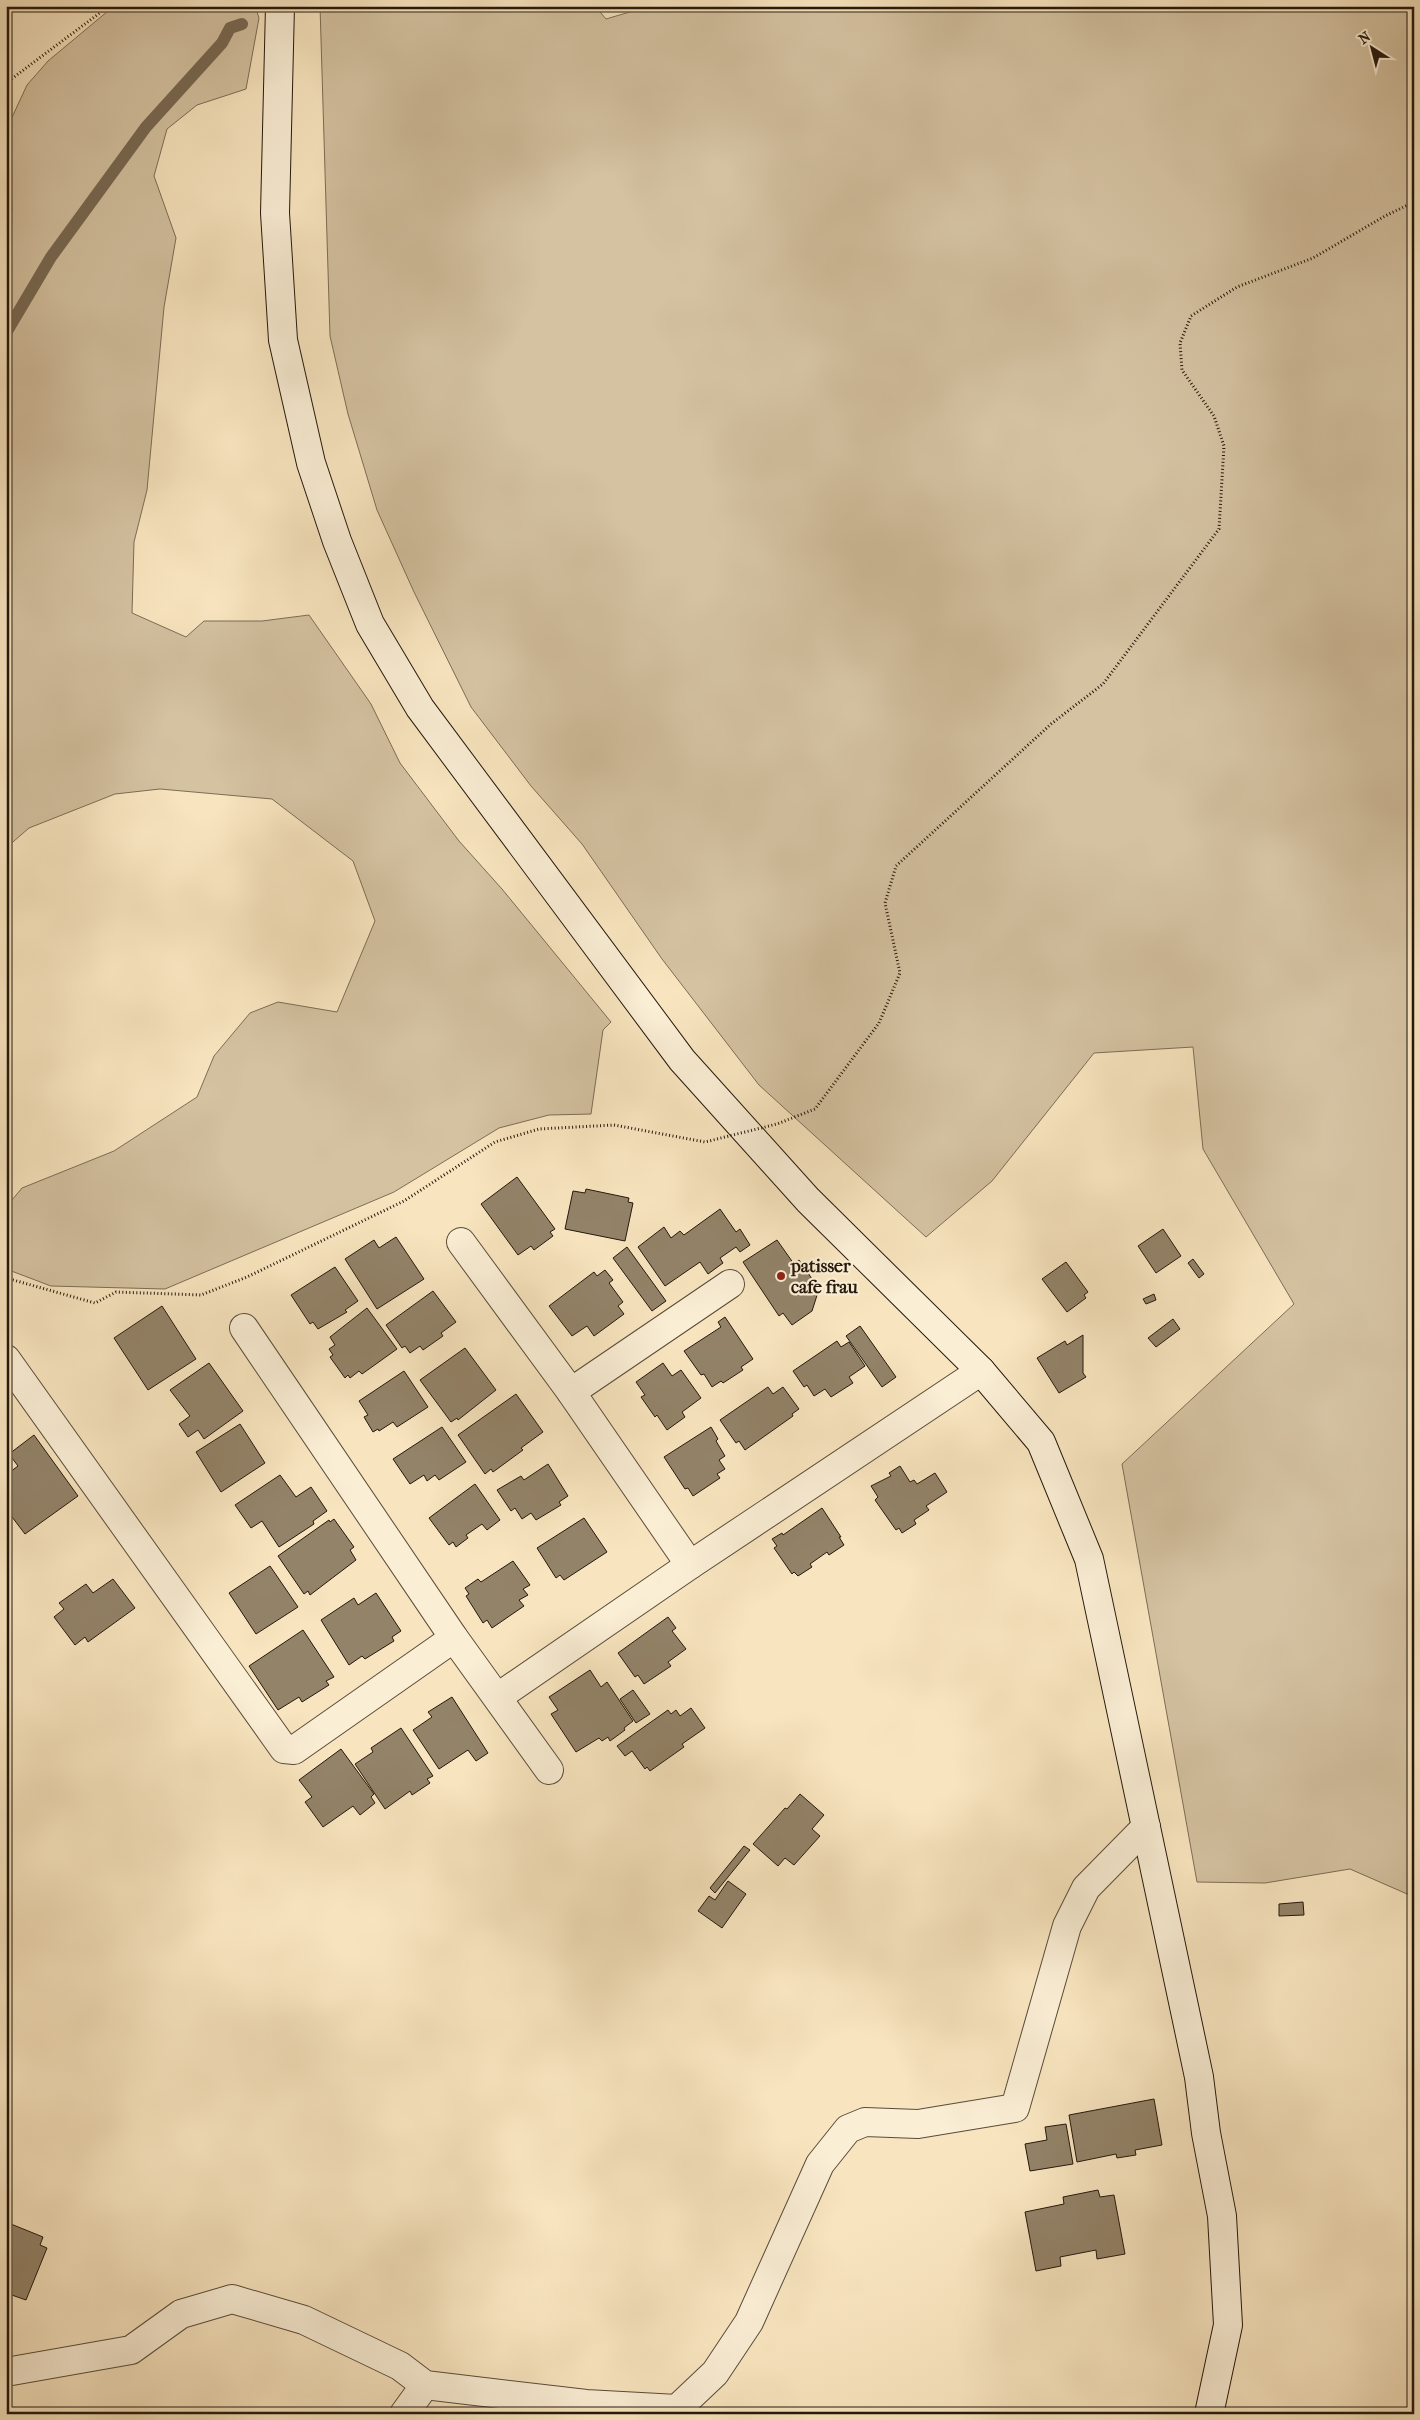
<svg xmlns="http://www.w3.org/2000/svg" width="1420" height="2420" viewBox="0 0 1420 2420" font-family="'IM FELL French Canon',serif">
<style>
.green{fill:#d4c2a1;stroke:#7c6d56}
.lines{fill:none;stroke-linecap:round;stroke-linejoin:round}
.stream{stroke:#786953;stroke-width:12}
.building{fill:#938369;stroke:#25180c}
.street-casing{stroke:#5a4b39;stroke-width:30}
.secondary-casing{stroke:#25180c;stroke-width:30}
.path{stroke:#25180c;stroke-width:3;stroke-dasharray:1 2.5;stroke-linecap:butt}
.street{stroke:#faeed5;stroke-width:28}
.secondary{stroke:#faeed5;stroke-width:28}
.path-bridge{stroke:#25180c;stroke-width:3;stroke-dasharray:1 2.5;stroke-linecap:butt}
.poi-dot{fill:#8f2418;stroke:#faeed5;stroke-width:2}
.labels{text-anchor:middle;stroke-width:4.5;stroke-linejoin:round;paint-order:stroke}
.poi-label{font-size:18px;font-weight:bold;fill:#25180c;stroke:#faeed5;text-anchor:start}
</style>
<rect width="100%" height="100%" fill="#f8e5bf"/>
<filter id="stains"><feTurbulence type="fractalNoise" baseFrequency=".004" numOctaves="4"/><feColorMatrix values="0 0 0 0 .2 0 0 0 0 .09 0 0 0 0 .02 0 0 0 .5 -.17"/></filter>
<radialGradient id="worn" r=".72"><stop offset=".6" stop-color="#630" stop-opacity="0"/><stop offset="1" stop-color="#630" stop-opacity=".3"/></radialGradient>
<g class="green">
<polygon points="114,6 255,6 259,18 246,89 197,105 167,129 154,176 176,238 164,307 147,490 134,542 132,613 186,637 204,621 262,621 309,615 371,704 400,763 459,841 502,889 611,1022 603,1030 591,1114 549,1115 499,1128 394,1192 165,1289 51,1286 6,1269 6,1207 22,1188 114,1151 197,1097 214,1056 250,1013 278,1002 337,1012 375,921 353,861 272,799 160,789 115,794 29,828 6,848 6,230 12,210 8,126 27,85 48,61"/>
<polygon points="320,6 595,6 606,19 650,6 1414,6 1414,1897 1350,1869 1265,1883 1197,1882 1122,1464 1294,1304 1203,1149 1193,1047 1094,1053 992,1181 926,1237 759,1085 662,959 582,844 531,786 471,707 414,592 377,510 348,414 330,336"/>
</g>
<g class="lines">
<polyline class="stream" points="6,333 51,257 146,127 222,43 230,28 242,24"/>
</g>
<g class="building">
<polygon points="517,1177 555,1229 550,1232 553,1236 534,1250 531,1246 518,1255 481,1204"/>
<polygon points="586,1189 629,1198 628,1202 633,1203 625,1241 565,1229 573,1191 585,1193"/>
<polygon points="720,1209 736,1232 740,1229 750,1245 740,1252 736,1247 720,1258 723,1263 708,1274 700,1262 665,1286 638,1247 664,1227 671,1238 680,1231 684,1235"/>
<polygon points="1163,1229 1181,1256 1156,1273 1138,1246"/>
<polygon points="396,1237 424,1279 377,1309 345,1259 374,1240 379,1248"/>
<polygon points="777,1240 794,1264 799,1260 819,1289 812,1311 792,1325 783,1313 779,1316 743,1262"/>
<polygon points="627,1247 666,1301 652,1311 613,1258"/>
<polygon points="1193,1259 1204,1274 1199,1278 1188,1263"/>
<polygon points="1066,1262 1088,1292 1084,1295 1086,1298 1067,1312 1042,1279"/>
<polygon points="335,1267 358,1301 345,1310 347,1312 318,1329 313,1322 310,1324 291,1295"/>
<polygon points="605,1270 613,1280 609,1283 623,1302 618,1306 624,1314 594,1336 587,1326 572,1336 549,1306 594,1272 597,1276"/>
<polygon points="433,1291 456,1322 441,1333 443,1336 423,1350 420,1346 410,1353 405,1346 402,1348 386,1325"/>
<polygon points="1154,1294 1156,1300 1146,1304 1143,1299"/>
<polygon points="162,1306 196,1359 148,1390 114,1338"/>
<polygon points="367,1308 397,1349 362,1374 359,1371 350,1378 348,1375 345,1378 330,1357 333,1355 329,1349 335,1345 330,1337"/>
<polygon points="725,1317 753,1359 741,1367 743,1370 723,1383 721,1381 712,1387 704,1374 701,1375 684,1351 721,1327 718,1322"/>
<polygon points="1173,1319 1180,1329 1156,1347 1148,1338"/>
<polygon points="860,1326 896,1377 882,1387 846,1336"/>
<polygon points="1083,1335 1083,1373 1086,1377 1059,1393 1037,1358 1065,1341 1067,1345"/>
<polygon points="837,1341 841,1347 849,1342 865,1366 849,1377 853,1383 831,1397 825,1389 814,1396 807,1385 804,1387 793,1371"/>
<polygon points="465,1348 496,1390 458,1420 457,1418 451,1422 420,1380"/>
<polygon points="209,1363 243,1411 204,1439 198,1430 188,1437 179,1424 190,1416 170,1390"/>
<polygon points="663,1363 672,1376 681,1370 701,1398 682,1412 685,1417 667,1430 657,1415 655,1417 641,1397 645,1395 636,1382"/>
<polygon points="404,1371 428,1407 397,1427 393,1422 379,1431 378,1429 373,1432 364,1417 368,1415 359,1401"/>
<polygon points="768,1387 773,1394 783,1387 799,1409 792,1414 793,1416 745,1450 739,1441 736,1443 720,1420"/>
<polygon points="516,1394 543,1432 521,1448 523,1450 493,1472 491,1469 485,1474 458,1435"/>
<polygon points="240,1424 265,1463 221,1492 196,1452"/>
<polygon points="442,1427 466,1462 439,1480 435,1475 427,1481 424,1475 410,1484 393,1459"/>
<polygon points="711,1427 718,1439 716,1441 725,1456 719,1460 725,1469 717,1474 720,1478 693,1496 688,1488 685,1489 664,1457"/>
<polygon points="34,1435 78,1496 25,1534 6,1509 6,1491 11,1487 6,1481 6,1475 18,1466 9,1454"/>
<polygon points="548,1464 568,1496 559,1502 561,1505 536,1520 531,1513 522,1519 515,1508 511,1511 497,1490 521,1476 524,1480"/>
<polygon points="900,1466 910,1482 914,1480 917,1484 935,1473 947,1492 926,1506 929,1510 914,1520 916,1524 902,1533 899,1528 896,1530 875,1500 878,1497 871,1486 891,1476 889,1473"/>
<polygon points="280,1475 296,1497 311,1487 327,1511 313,1521 314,1524 279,1547 262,1521 251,1528 235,1505"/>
<polygon points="475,1484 500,1520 487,1530 482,1524 466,1535 468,1538 456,1547 453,1542 449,1545 429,1518"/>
<polygon points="822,1508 841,1537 839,1537 844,1545 829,1555 827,1552 810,1564 812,1567 798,1576 794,1572 792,1574 774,1548 777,1546 772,1539 782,1533 783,1535"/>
<polygon points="584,1518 607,1552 564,1580 560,1575 556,1578 537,1548"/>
<polygon points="334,1519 354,1547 350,1550 356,1560 310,1595 308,1591 304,1594 278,1556 329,1520 330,1522"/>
<polygon points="513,1561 530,1585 523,1589 528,1595 519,1600 524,1606 492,1628 487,1620 483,1623 466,1596 469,1594 465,1588 478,1579 481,1582"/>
<polygon points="270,1566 298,1607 256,1634 229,1593"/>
<polygon points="113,1579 135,1608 88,1642 85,1637 75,1645 54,1617 64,1609 59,1603 86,1584 93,1593"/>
<polygon points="376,1593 401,1631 392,1637 394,1641 365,1659 362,1656 349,1665 321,1620 354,1598 358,1605"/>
<polygon points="668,1617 676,1628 672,1631 686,1649 668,1662 671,1666 644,1684 638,1675 635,1677 618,1653"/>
<polygon points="303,1630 334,1677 326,1681 329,1685 302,1702 299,1697 278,1710 249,1666"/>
<polygon points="590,1670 601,1687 607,1682 633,1721 624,1728 625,1730 610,1741 608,1737 602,1741 599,1738 576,1752 551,1714 558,1710 549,1697"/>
<polygon points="633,1690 650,1714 636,1723 620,1699"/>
<polygon points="452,1697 488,1753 476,1761 468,1750 439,1769 413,1730 432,1717 428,1712"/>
<polygon points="691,1708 705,1728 682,1744 684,1747 650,1771 647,1767 645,1769 632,1751 625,1756 617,1746 668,1710 671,1714 676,1710 680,1716"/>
<polygon points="401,1728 433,1776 427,1779 430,1783 412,1795 410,1791 385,1809 355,1764 373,1752 371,1748"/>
<polygon points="341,1749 374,1794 371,1797 375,1803 360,1815 353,1806 323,1827 305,1802 312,1797 299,1780"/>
<polygon points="800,1794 824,1815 812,1829 820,1836 794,1865 785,1858 778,1866 753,1844 785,1808 787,1809"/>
<polygon points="744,1846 750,1850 715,1893 710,1888"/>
<polygon points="728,1881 746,1894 722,1928 698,1911 709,1896 715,1900"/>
<polygon points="1303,1902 1304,1915 1279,1916 1279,1904"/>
<polygon points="1154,2099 1162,2145 1135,2150 1136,2155 1117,2158 1116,2154 1077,2162 1069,2115"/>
<polygon points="1066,2124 1073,2164 1030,2171 1025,2144 1047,2140 1045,2127"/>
<polygon points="1098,2190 1100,2197 1114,2195 1125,2254 1097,2259 1096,2250 1060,2257 1061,2266 1036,2271 1025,2212 1064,2204 1063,2197"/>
<polygon points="6,2222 43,2237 40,2245 47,2248 26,2300 6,2293"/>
</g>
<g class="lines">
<g class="street-casing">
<g id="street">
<polyline points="461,1242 571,1392 690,1565"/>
<polyline points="244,1328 454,1638 549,1770"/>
<polyline points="6,1359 284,1749 294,1750 454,1638"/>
<polyline points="571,1392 730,1284"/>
<polyline points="498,1697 690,1565 981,1371"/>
<polyline points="6,2372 131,2350 181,2314 232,2299 304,2320 400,2366 425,2385 586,2404 677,2409 681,2414"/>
<polyline points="677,2409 715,2373 749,2322 820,2164 848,2129 865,2122 918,2124 1015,2108 1067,1926 1086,1888 1146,1827"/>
<polyline points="404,2414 425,2385"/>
</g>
</g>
<g class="secondary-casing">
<polyline id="secondary" points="280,6 275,213 283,340 311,463 337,541 370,624 420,708 682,1060 808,1200 981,1371 1041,1442 1089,1559 1199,2077 1206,2133 1222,2216 1228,2325 1209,2414"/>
</g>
<g class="path">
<polyline points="6,83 109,6"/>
<polyline points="879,1023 900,973 885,903 896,866 1051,724 1103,684 1219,529 1224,446 1214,416 1182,370 1180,343 1191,316 1237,287 1313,258 1385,216 1414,202"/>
<polyline points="6,1278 95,1303 116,1292 201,1295 247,1277 404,1201 495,1142 539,1129 614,1125"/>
</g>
<use href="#street" class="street"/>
<use href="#secondary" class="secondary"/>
<polyline class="path-bridge" points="614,1125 705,1142 777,1124 815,1109 879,1023"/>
</g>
<circle class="poi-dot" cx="781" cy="1276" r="5"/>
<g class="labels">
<g class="poi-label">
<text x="791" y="1272">patisser<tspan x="791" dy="21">cafe frau</tspan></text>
</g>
</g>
<rect width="1420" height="2420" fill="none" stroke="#f8e5bf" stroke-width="25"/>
<rect x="8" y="8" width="1405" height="2405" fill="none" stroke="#25180c" stroke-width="2.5"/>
<rect x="12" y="12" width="1395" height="2395" fill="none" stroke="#25180c"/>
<g transform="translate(1372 48) rotate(324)" stroke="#faeed5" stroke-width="4" paint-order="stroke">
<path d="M0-4L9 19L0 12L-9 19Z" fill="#25180c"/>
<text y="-8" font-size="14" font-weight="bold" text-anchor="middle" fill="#25180c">N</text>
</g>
<rect width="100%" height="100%" filter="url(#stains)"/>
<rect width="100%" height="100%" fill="url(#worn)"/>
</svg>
